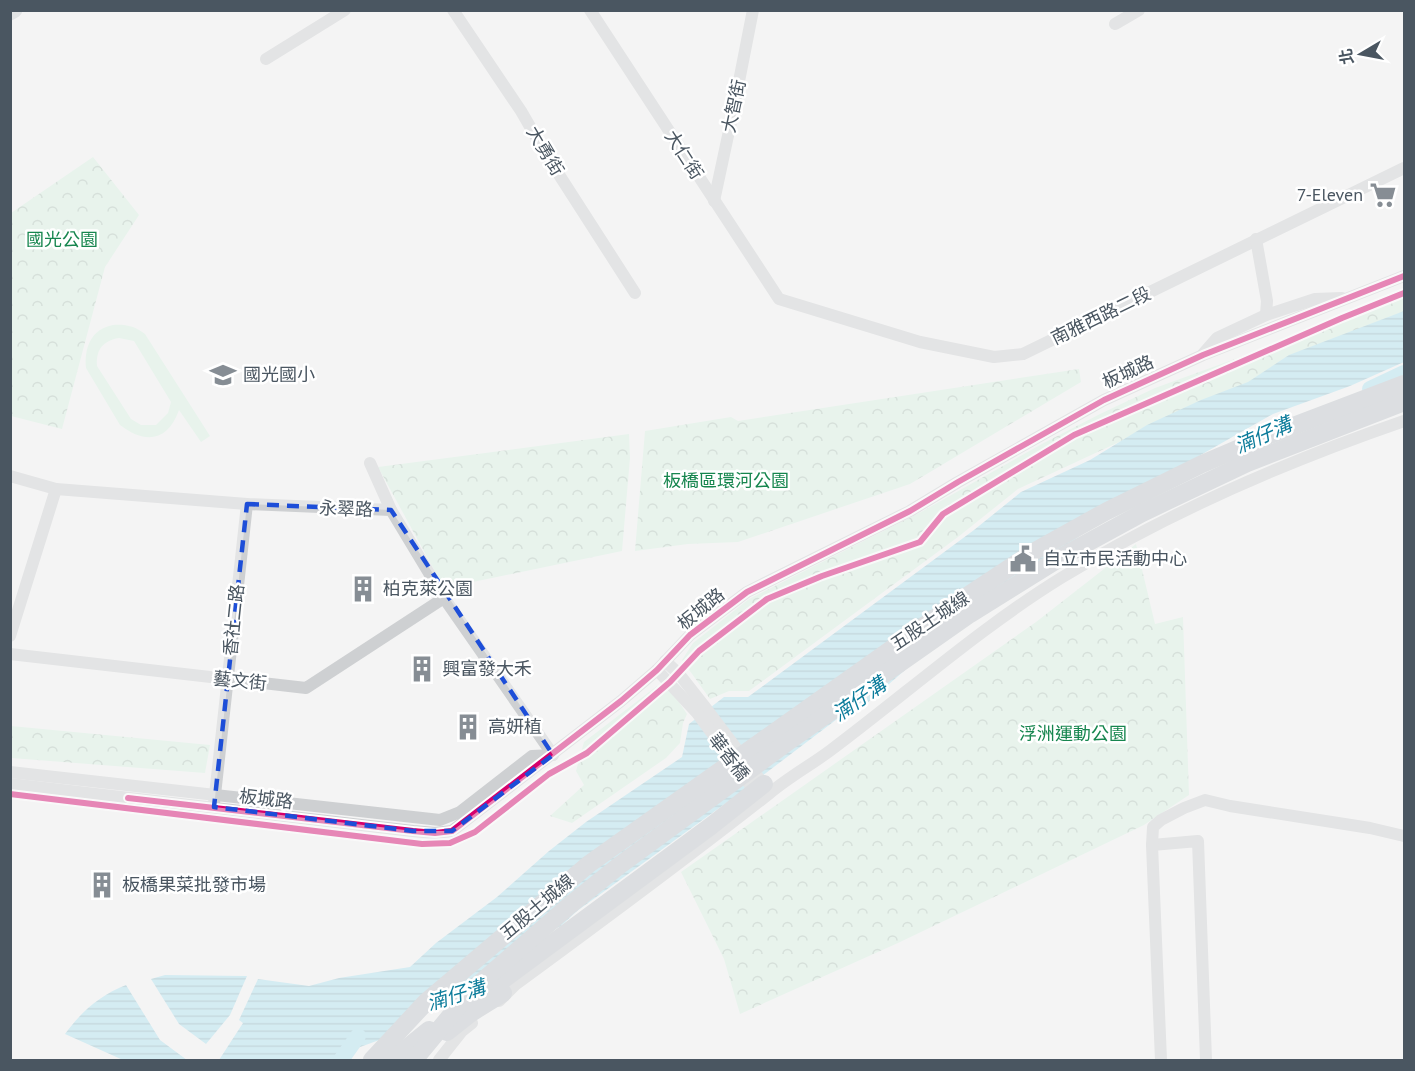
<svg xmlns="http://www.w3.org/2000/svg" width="1415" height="1071" viewBox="0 0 1415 1071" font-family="'PT Sans','Noto Sans TC',sans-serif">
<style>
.forest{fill:url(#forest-crowns)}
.pitch{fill:#d9f2e3;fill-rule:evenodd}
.water{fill:url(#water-rules)}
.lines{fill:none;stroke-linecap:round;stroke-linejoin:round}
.river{stroke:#aee2f0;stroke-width:16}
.minor{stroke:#ced0d2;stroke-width:12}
.major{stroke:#caced1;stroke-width:15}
.highway{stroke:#bec4c9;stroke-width:18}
.cycleway-casing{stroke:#fff;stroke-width:10}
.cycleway{stroke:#d6006c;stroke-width:6}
.marked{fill:none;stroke:#1d4ed8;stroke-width:4.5;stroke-dasharray:12 8;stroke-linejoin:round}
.labels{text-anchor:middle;stroke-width:5;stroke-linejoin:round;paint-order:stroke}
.street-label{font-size:18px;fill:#4a5661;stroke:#fff}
.poi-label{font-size:18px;fill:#4a5661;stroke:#fff;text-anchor:start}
.park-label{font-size:18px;fill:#17864f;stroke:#fff}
.water-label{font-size:20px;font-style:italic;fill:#0c7c9b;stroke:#fff}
</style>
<defs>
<pattern id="forest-crowns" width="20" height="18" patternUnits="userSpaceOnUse" patternTransform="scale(1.5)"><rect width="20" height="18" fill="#d9f2e3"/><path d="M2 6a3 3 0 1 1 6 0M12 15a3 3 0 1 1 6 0" fill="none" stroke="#b2c7bb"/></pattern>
<pattern id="water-rules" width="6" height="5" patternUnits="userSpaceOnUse" patternTransform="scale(1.5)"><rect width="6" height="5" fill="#aee2f0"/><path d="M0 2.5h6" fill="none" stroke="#90bac6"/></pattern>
</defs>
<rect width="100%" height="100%" fill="#f4f4f4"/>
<g class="forest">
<polygon points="93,157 139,215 105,267 62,429 11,416 11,213"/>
<polygon points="1404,289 1404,320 1173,417 1018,489 958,537 749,691 729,691 710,699 682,660 693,643 749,599 921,512 1040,445 1100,414 1155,388 1246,355"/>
<polygon points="1079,369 1081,382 910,484 738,542 688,544 635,551 645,431 731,417 738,421"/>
<polygon points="629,434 630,458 622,551 444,588 378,467"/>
<polygon points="1136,544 1155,624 1183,617 1189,795 1144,825 898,943 740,1014 724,959 681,872 1036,622"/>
<polygon points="657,686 673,693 687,714 683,723 680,743 666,758 572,823 550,816 584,785 576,771 584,742"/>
<polygon points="10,726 11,726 210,745 205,773 11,758"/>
</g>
<path class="pitch" d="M 113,325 C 125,324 135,326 145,334 L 210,436 L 201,442 L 179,410 C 168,441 146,445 120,425 L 86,368 C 84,348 91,329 113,325 ZM 119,338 L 134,341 L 171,402 L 168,413 L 156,425 L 141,425 L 131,419 L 97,366 C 96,349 103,341 119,338 Z"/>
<g class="water">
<polygon points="1404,311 1404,362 1350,386 1273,414 1125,498 1060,552 935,644 866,704 845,713 733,798 577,911 561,926 545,934 457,996 412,1007 382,1039 352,1050 335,1060 219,1060 243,1023 239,1020 258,979 309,986 339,978 410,967 436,943 497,897 549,851 586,822 682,757 689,724 724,697 748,697 974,530 1021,492 1090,460 1147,425 1201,400 1248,382 1289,355"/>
<polygon points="165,975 247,976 230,1015 206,1044 179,1024 151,979"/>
<path d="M 126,985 L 160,1040 L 187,1060 L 123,1060 L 65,1034 C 81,1012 100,995 126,985 Z"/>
</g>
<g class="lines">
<g class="river">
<polyline points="1370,389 1404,373"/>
<polyline points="341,1060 358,1036"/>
</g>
<g class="minor">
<polyline points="453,10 521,111 547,156 635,293"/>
<polyline points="590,10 779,299 920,342 994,357 1023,354 1404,168"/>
<polyline points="1115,24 1139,10"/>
<polyline points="266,59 345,10"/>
<polyline points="714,201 732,117 753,10"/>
<polyline points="1256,239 1267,301 1266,315"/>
<polyline points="1203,354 1217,338 1266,315 1315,299 1342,298"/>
<polyline points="370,463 391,510"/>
<polyline points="10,476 56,489 247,504 391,510 444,598 553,755"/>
<polyline points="10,636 56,489"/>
<polyline points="10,654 306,688 444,598"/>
<polyline points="665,661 679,674 705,707 767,789"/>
<polyline points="657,670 697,713 759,797"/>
<polyline points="10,772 440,820 460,812 532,756 553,755"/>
<polyline points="10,784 413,831 435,833 452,831 621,701 657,670 690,635 747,592 910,511 958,482 1104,400 1203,355 1404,276"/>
<polyline points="214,804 247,504"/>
<polyline points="1152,845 1198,841 1206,1060"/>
<path d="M 499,1001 L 515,985 C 601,922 686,859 770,793 C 789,777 811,765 831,750 C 907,693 980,628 1061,578 C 1169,512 1285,462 1404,421"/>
<polyline points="439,1060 462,1031 472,1023"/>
<polyline points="1161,1060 1152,845 1153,827 1161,820 1184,808 1205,800 1230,806 1370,828 1404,836"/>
</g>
<polyline class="major" points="10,13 15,10"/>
<g class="highway">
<polyline points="485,993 711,826 764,784"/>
<polyline points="447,1032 471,1013 503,993"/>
<polyline points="372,1060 427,1001 589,864 952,606 1035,551 1107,511 1202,464 1270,435 1404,384"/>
<polyline points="392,1060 429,1030"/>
<polyline points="414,1060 471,991 570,905 620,865 789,741 970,614 1063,556 1142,513 1247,463 1404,402"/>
</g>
<g class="cycleway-casing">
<g id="cycleway">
<polyline points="10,794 422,844 450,843 475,832 549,774 587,753 670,682 699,651 767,599 822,576 920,542 943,514 1074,435 1342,318 1404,293"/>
<polyline points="128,798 413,831 435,833 452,831 621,701 657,670 690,635 747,592 910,511 958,482 1104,400 1203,355 1404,276"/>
</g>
</g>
<use href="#cycleway" class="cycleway"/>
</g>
<path d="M0 0H1415V1071H0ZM 247,504 L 391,510 L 553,755 L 452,831 L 413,831 L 214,807 Z" fill="#f4f4f4" fill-opacity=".55" fill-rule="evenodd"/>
<path class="marked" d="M 247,504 L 391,510 L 553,755 L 452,831 L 413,831 L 214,807 Z"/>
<defs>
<g id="supermarket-bare" transform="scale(2.07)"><path d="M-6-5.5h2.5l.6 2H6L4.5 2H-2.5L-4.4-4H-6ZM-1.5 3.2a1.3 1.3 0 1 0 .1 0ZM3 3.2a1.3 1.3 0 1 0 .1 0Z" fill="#868d94" stroke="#fff" stroke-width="2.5" paint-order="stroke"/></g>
<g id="school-bare" transform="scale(2.07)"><path d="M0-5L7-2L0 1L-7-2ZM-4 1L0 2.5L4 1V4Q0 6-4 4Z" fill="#868d94" stroke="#fff" stroke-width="2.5" paint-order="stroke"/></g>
<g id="civic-bare" transform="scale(2.07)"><path d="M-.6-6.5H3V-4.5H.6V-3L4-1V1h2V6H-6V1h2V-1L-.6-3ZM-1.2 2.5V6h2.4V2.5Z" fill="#868d94" stroke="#fff" stroke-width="2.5" paint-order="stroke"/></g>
<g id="building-bare" transform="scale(2.07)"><path d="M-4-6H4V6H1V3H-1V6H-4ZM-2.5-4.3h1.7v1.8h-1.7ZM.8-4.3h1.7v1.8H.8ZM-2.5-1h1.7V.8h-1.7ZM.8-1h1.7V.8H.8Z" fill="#868d94" stroke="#fff" stroke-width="2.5" paint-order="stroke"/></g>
</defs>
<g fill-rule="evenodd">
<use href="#supermarket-bare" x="1383" y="195"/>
<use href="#school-bare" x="223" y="375"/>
<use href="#civic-bare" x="1023" y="559"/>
<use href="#building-bare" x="363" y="589"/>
<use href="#building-bare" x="422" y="669"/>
<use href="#building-bare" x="468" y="727"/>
<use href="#building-bare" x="102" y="885"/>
</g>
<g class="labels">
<g class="street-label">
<text transform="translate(734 106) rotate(-78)" y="6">大智街</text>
<text transform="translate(545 151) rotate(59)" y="6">大勇街</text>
<text transform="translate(684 155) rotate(57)" y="6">大仁街</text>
<text transform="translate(1101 316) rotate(-26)" y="6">南雅西路二段</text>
<text transform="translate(1128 372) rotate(-25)" y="6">板城路</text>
<text transform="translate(346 509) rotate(2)" y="6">永翠路</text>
<text transform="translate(701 609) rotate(-39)" y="6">板城路</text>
<text transform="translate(234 620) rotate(-84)" y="6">香社二路</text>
<text transform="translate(930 621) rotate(-34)" y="6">五股土城線</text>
<text transform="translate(240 681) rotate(6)" y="6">藝文街</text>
<text transform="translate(729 757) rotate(53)" y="6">華香橋</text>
<text transform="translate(266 799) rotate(7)" y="6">板城路</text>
<text transform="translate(537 907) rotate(-40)" y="6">五股土城線</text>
</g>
<g class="poi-label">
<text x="1363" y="201" text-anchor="end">7-Eleven</text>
<text x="243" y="381">國光國小</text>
<text x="1043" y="565">自立市民活動中心</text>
<text x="383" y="595">柏克萊公園</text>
<text x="442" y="675">興富發大禾</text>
<text x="488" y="733">高妍植</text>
<text x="122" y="891">板橋果菜批發市場</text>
</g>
<g class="park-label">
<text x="62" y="246">國光公園</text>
<text x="726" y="487">板橋區環河公園</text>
<text x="1073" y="740">浮洲運動公園</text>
</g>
<g class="water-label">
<text transform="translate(1263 435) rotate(-24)" y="7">湳仔溝</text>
<text transform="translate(859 699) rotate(-35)" y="7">湳仔溝</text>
<text transform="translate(456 995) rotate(-17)" y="7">湳仔溝</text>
</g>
</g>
<rect width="1415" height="1071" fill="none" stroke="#4a5661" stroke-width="24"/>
<g transform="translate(1361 54) rotate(260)" stroke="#ffffff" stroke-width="4.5" paint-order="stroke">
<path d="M0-4.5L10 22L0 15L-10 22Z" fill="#4a5661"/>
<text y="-9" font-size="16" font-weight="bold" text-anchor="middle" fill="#4a5661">北</text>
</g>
</svg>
